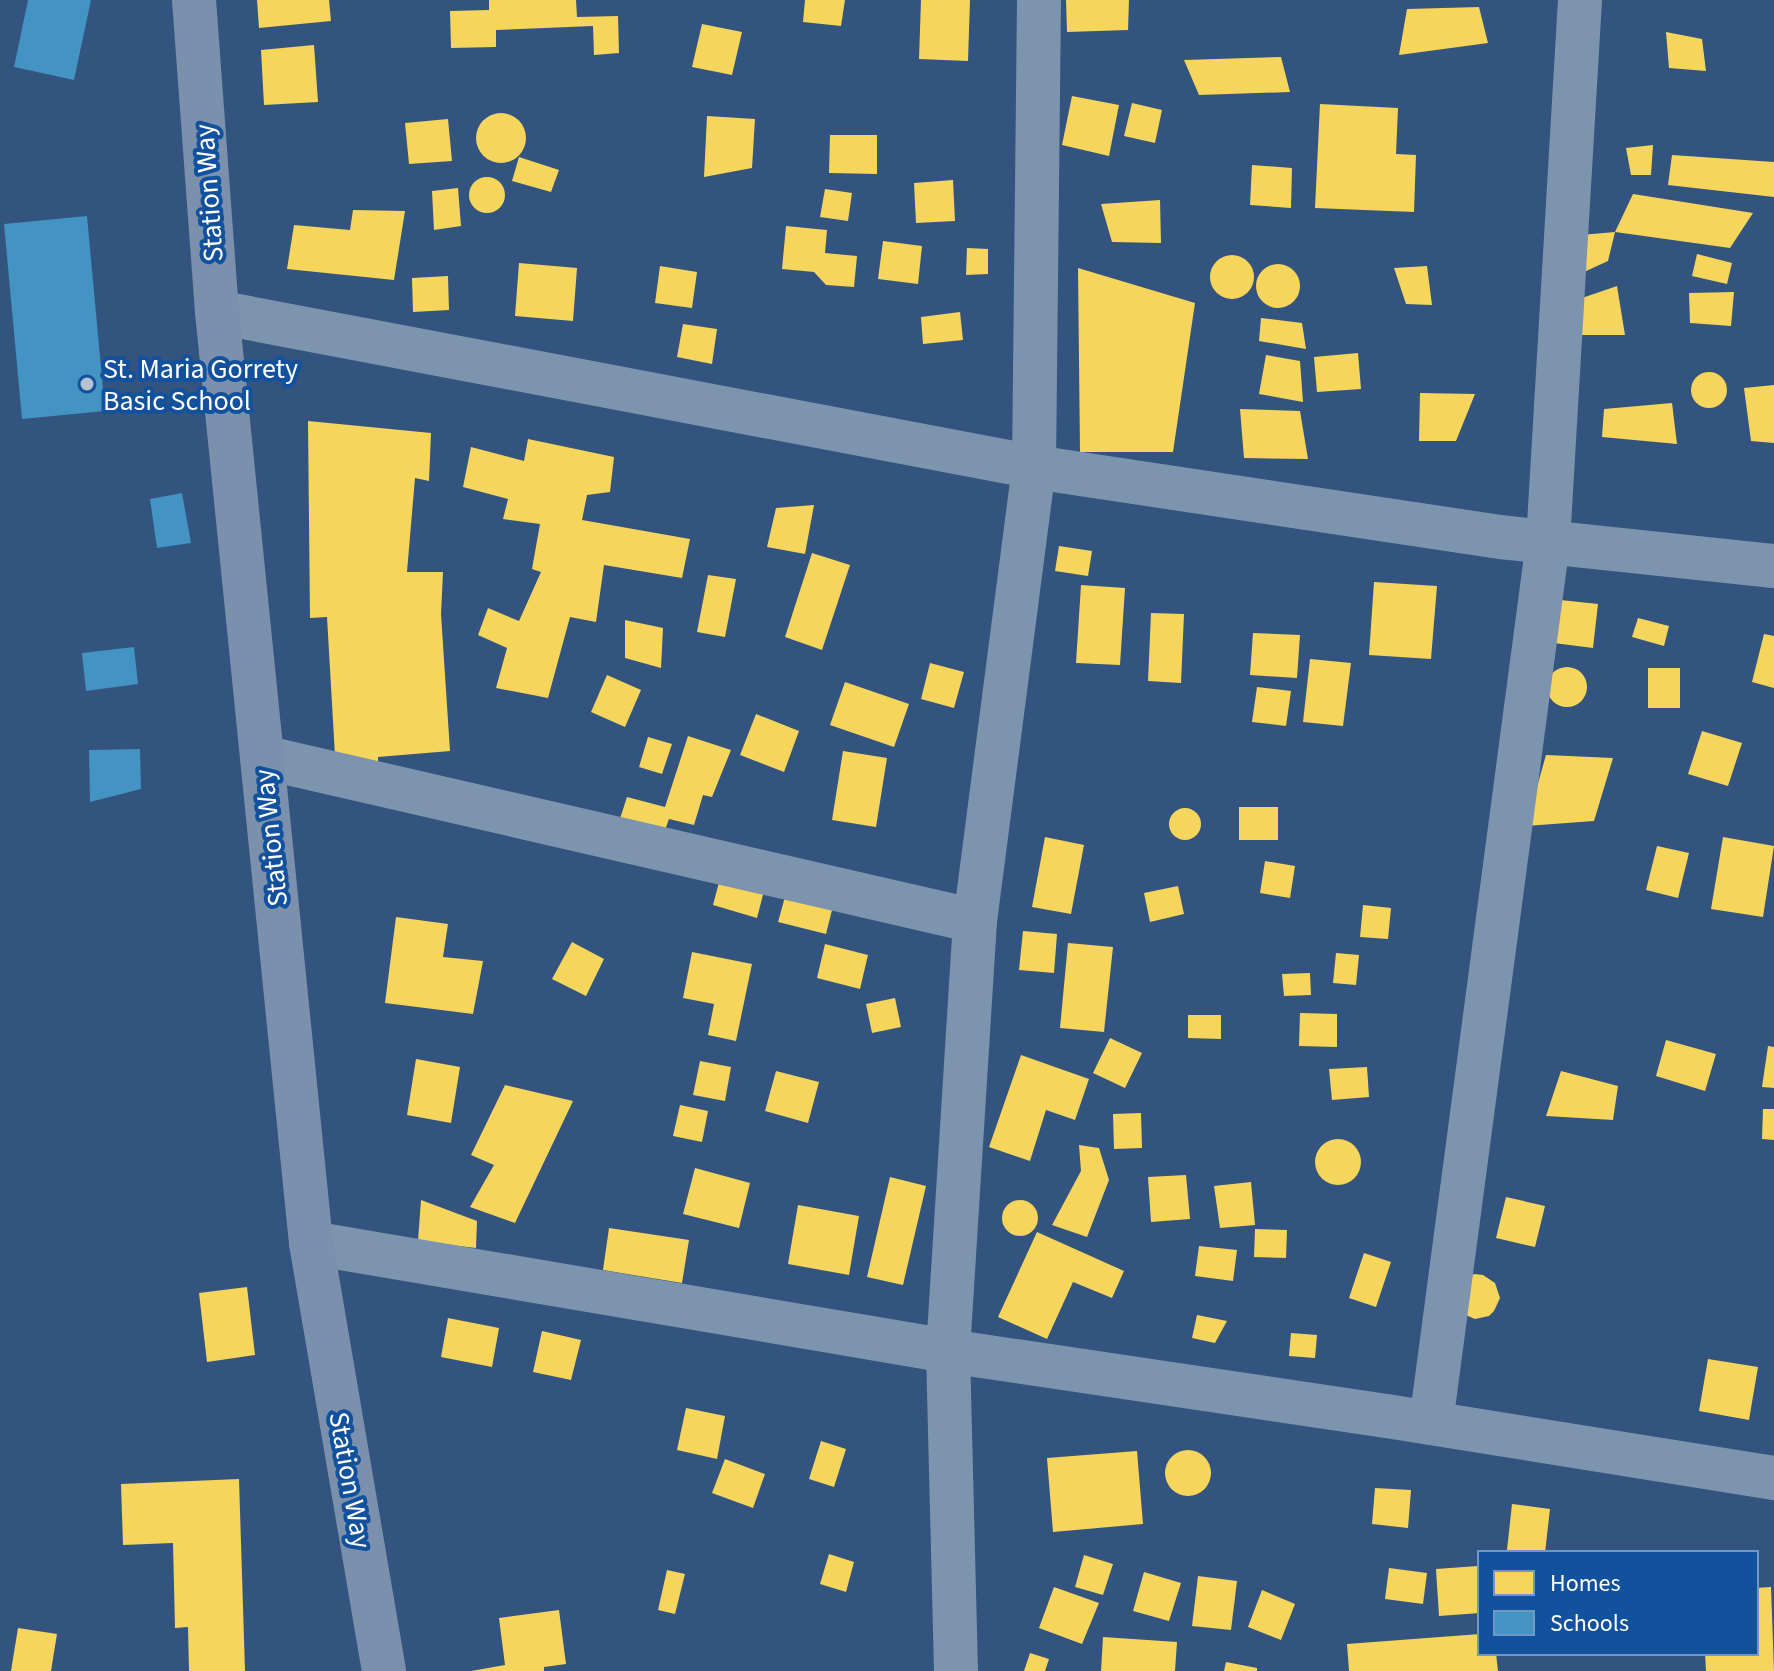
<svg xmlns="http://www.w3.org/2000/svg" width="1774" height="1671" viewBox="0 0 1774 1671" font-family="'Source Sans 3',sans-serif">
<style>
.homes{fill:#f6d55c}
.schools{fill:#4393c3}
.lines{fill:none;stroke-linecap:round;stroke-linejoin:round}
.minor{stroke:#7d94ae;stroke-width:44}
.major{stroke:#7a90ad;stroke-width:44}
.poi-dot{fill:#b7c3d2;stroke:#12519d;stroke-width:3}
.labels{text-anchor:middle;stroke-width:8;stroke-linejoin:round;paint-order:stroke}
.street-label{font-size:28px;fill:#fff;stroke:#12519d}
.poi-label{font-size:28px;fill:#fff;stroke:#12519d;text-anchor:start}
</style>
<rect width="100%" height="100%" fill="#32547e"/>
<g class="homes">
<polygon points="257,0 329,0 331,21 259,28"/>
<polygon points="489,0 576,0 577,17 618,16 619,53 594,55 593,26 496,30 496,47 451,48 450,11 489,10"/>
<polygon points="805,0 845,0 841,26 803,22"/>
<polygon points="921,0 970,0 968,61 919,59"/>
<polygon points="1066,0 1129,0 1128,30 1067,32"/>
<polygon points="1479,7 1488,43 1399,55 1407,9"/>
<polygon points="702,24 742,32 732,75 692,67"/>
<polygon points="1666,32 1702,39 1706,71 1669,68"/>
<polygon points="314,45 318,102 264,105 261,50"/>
<polygon points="1281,57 1290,92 1199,95 1184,60"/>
<polygon points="1072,96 1119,105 1109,156 1062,145"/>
<polygon points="1132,103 1162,110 1155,143 1124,136"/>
<polygon points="1320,104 1398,108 1396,154 1416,155 1414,212 1315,208"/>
<circle cx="501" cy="138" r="25"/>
<polygon points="707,116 755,119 752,168 704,177"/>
<polygon points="448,119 452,161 409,164 405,123"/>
<polygon points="830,135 877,135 877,174 829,173"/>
<polygon points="1653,145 1651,175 1631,175 1626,148"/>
<polygon points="1672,155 1774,162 1774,197 1668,185"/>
<polygon points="519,157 559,170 551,192 512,181"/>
<polygon points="1252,165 1292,168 1291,208 1250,205"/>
<circle cx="487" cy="195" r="18"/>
<polygon points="953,180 955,221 916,223 914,183"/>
<polygon points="458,188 461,226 434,230 432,191"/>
<polygon points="825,189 852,193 848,221 820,217"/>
<polygon points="1633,194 1753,213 1730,248 1615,232 1608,261 1584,272 1581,235 1615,232"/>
<polygon points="1160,200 1161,243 1112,242 1101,204"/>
<polygon points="353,210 405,211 394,280 287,269 294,225 350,230"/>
<polygon points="786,226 827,230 825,253 857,256 854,287 826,285 814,272 782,269"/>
<polygon points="883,241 922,246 918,284 878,279"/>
<polygon points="967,248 988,249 988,274 966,275"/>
<polygon points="1697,254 1732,263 1727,284 1692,276"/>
<circle cx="1232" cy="277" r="22"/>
<polygon points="519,263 577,268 573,321 515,316"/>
<circle cx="1278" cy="286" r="22"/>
<polygon points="660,266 697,272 692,308 655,303"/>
<polygon points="1427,266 1432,305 1406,304 1394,268"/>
<polygon points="1078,268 1195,303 1173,452 1080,452"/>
<polygon points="448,276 449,310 413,312 412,278"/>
<polygon points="1617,286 1625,335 1581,335 1582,298"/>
<polygon points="1734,292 1731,326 1690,323 1689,293"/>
<polygon points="960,312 963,340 923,344 921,317"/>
<polygon points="1261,318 1302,323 1306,349 1259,341"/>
<polygon points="683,324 717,329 712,364 677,357"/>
<polygon points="1358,353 1361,389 1317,392 1314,357"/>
<polygon points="1266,355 1300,361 1303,402 1259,394"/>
<circle cx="1709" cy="390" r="18"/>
<polygon points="1774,385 1774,443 1751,441 1744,388"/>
<polygon points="1420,393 1475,394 1456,441 1419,441"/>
<polygon points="1672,403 1677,444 1602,437 1604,409"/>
<polygon points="1240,409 1300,411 1308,459 1244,458"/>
<polygon points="308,421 431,433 429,481 415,478 407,572 443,572 441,614 450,751 378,757 378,772 336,773 327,617 310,618"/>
<polygon points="528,439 614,457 610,492 587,495 582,520 690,539 682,578 604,565 596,622 570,617 548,698 496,688 507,648 478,635 488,608 519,621 541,572 532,569 540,524 503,519 508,499 463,487 471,447 524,461"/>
<polygon points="814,505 805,554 767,547 776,508"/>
<polygon points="1059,546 1092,551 1088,576 1055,571"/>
<polygon points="812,553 850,565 822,650 785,637"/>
<polygon points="708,575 736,579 725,637 697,632"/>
<polygon points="1374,582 1437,586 1431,659 1369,655"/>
<polygon points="1081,585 1125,588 1120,665 1076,663"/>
<polygon points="1551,599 1598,604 1593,648 1546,642"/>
<polygon points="1151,613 1184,614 1181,683 1148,681"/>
<polygon points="1638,618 1669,626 1664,646 1632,637"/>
<polygon points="625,620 663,628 661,668 625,658"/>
<polygon points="1253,633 1300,635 1297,678 1250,675"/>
<polygon points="1764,634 1774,636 1774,688 1752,682"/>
<polygon points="1310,659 1351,663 1343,726 1303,722"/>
<polygon points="930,663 964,672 954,708 921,699"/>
<circle cx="1567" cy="687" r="20"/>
<rect x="1648" y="668" width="32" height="40"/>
<polygon points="607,675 641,690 625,727 591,712"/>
<polygon points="845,682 909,704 894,747 830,725"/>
<polygon points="1257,687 1291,691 1286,726 1252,722"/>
<polygon points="756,714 799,731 784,772 740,755"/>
<polygon points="1702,731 1742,743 1728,786 1688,774"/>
<polygon points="688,736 731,750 712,797 703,795 694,825 669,819 660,844 617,828 627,797 665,807"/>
<polygon points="648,737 672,744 662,774 639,767"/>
<polygon points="843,751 887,758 876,827 832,820"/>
<polygon points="1546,755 1613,758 1594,821 1526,826"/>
<rect x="1239" y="807" width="39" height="33"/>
<circle cx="1185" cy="824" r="16"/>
<polygon points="1045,837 1084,845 1071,914 1032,907"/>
<polygon points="1723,837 1774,846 1763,917 1711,909"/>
<polygon points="1657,846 1689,853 1678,898 1646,890"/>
<polygon points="1265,861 1295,866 1290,898 1260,893"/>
<polygon points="723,867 767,879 757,918 713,905"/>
<polygon points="788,886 835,898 826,934 778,922"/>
<polygon points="1178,886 1184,914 1150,922 1144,893"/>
<polygon points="1363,905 1391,908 1388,939 1360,937"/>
<polygon points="396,917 448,924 443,957 483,961 473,1014 385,1003"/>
<polygon points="1023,931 1057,934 1054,973 1019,970"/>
<polygon points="572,942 604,959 586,996 552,979"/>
<polygon points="1068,943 1113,947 1104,1032 1060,1028"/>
<polygon points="825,944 868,955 860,989 817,978"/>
<polygon points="692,952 752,964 736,1041 708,1035 714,1004 683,998"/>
<polygon points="1336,953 1359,955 1356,985 1333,983"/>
<polygon points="1310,973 1311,995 1284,996 1282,974"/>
<polygon points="895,998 901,1027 872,1033 866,1004"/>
<polygon points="1300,1013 1337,1014 1337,1047 1299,1046"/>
<polygon points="1188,1015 1221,1015 1221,1039 1188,1038"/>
<polygon points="1110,1038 1142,1053 1125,1088 1093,1073"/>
<polygon points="1666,1040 1716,1054 1705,1091 1656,1076"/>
<polygon points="1768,1046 1774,1047 1774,1088 1762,1087"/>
<polygon points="1021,1055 1089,1079 1075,1120 1046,1110 1030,1161 989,1147"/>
<polygon points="416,1059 460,1067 451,1123 407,1115"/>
<polygon points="700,1061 731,1067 725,1101 693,1095"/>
<polygon points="1367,1067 1369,1097 1332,1100 1329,1069"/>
<polygon points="776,1071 819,1082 808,1123 765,1111"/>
<polygon points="1561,1071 1618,1086 1613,1120 1546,1116"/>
<polygon points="505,1085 573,1101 515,1223 470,1207 494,1165 471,1155"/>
<polygon points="680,1105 708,1111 702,1142 673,1136"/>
<polygon points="1763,1109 1774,1109 1774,1140 1762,1139"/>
<polygon points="1141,1113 1142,1148 1114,1149 1113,1114"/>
<circle cx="1338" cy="1162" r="23"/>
<polygon points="1079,1145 1099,1148 1109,1180 1087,1237 1052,1225 1081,1171"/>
<polygon points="695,1168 750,1183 739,1228 683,1214"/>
<polygon points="1186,1175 1190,1219 1151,1222 1148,1177"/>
<polygon points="890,1177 926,1186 903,1285 867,1277"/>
<polygon points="1251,1182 1255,1225 1220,1228 1214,1186"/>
<polygon points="1506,1197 1545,1206 1535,1247 1496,1238"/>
<circle cx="1020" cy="1218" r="18"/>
<polygon points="421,1200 477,1221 476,1248 418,1241"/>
<polygon points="798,1205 859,1216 849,1275 788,1264"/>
<polygon points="609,1228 689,1240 682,1283 603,1270"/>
<polygon points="1255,1229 1287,1230 1286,1258 1254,1257"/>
<polygon points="1037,1232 1124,1271 1112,1298 1073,1282 1047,1339 998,1317"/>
<polygon points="1199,1246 1237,1250 1233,1281 1195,1276"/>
<polygon points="1364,1253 1391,1262 1376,1307 1349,1298"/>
<polygon points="1475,1274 1483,1275 1495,1283 1500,1298 1494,1311 1489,1316 1475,1319 1461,1313 1469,1276"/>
<polygon points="247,1287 255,1355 207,1362 199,1293"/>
<polygon points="1197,1315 1227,1321 1215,1343 1192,1338"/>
<polygon points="448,1318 499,1328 492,1367 441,1357"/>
<polygon points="542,1331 581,1340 571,1380 533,1372"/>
<polygon points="1291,1333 1317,1335 1315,1358 1289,1356"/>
<polygon points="1708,1359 1758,1367 1749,1420 1699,1411"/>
<polygon points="686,1408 725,1416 717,1459 677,1450"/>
<polygon points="821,1441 846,1449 834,1487 809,1479"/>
<circle cx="1188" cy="1473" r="23"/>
<polygon points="1137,1451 1143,1524 1053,1532 1047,1458"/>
<polygon points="725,1459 765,1474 753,1508 712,1493"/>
<polygon points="239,1479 245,1671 189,1671 188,1627 175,1628 173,1543 123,1545 121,1484"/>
<polygon points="1375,1488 1411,1490 1408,1528 1372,1524"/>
<polygon points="1512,1504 1550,1509 1545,1553 1507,1550"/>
<polygon points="829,1554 854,1562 846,1592 820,1584"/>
<polygon points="1084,1555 1113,1564 1103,1595 1075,1587"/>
<polygon points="1478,1566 1480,1613 1439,1616 1436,1569"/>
<polygon points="1389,1568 1427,1573 1423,1604 1385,1599"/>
<polygon points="667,1570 685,1574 675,1614 658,1610"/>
<polygon points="1144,1572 1181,1583 1169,1621 1133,1611"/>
<polygon points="1198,1576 1237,1581 1231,1630 1192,1626"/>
<polygon points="1054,1587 1099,1603 1082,1644 1039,1628"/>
<polygon points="1771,1587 1774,1671 1706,1671 1705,1653 1756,1653 1756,1588"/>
<polygon points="1262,1590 1295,1604 1281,1640 1248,1627"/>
<polygon points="559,1610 566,1664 544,1667 544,1671 471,1671 505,1665 499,1618"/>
<polygon points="18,1628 57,1634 51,1671 11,1671"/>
<polygon points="1480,1634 1480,1653 1496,1653 1498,1671 1349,1671 1347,1644"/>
<polygon points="1103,1637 1177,1642 1175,1671 1101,1671"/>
<polygon points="1030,1653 1049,1659 1045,1671 1024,1671"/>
<polygon points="1226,1662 1257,1668 1257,1671 1224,1671"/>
</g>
<g class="schools">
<polygon points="28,0 91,0 74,80 14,67"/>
<polygon points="87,216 105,411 22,419 4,224"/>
<polygon points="182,493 191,543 157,548 150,499"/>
<polygon points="134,647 138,684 86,691 82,653"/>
<polygon points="140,749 141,789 90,802 89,750"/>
</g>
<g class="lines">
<g class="minor">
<polyline points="217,312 1034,467 1500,537 1774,566"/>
<polyline points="262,757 975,921"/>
<polyline points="311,1243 948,1351 1393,1417 1774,1478"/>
<polyline points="1431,1423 1548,542 1580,0"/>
<polyline points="956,1671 948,1351 975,921 1034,467 1039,0"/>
</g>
<polyline class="major" points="194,0 217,312 311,1243 384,1671"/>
</g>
<circle class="poi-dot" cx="87" cy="384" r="8"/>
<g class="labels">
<g class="street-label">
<text transform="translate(208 193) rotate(-94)" y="10">Station Way</text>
<text transform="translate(270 838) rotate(-96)" y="10">Station Way</text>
<text transform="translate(351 1480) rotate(80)" y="10">Station Way</text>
</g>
<g class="poi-label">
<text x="103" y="378">St. Maria Gorrety<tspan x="103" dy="32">Basic School</tspan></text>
</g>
</g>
<rect x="1478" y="1551" width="280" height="104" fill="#12519d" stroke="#7197c4" stroke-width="2"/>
<rect x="1494" y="1571" width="40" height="24" fill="#f6d55c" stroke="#7197c4" stroke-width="2"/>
<text x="1550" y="1591" font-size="24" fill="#ffffff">Homes</text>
<rect x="1494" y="1611" width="40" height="24" fill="#4393c3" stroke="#7197c4" stroke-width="2"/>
<text x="1550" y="1631" font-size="24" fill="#ffffff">Schools</text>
</svg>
